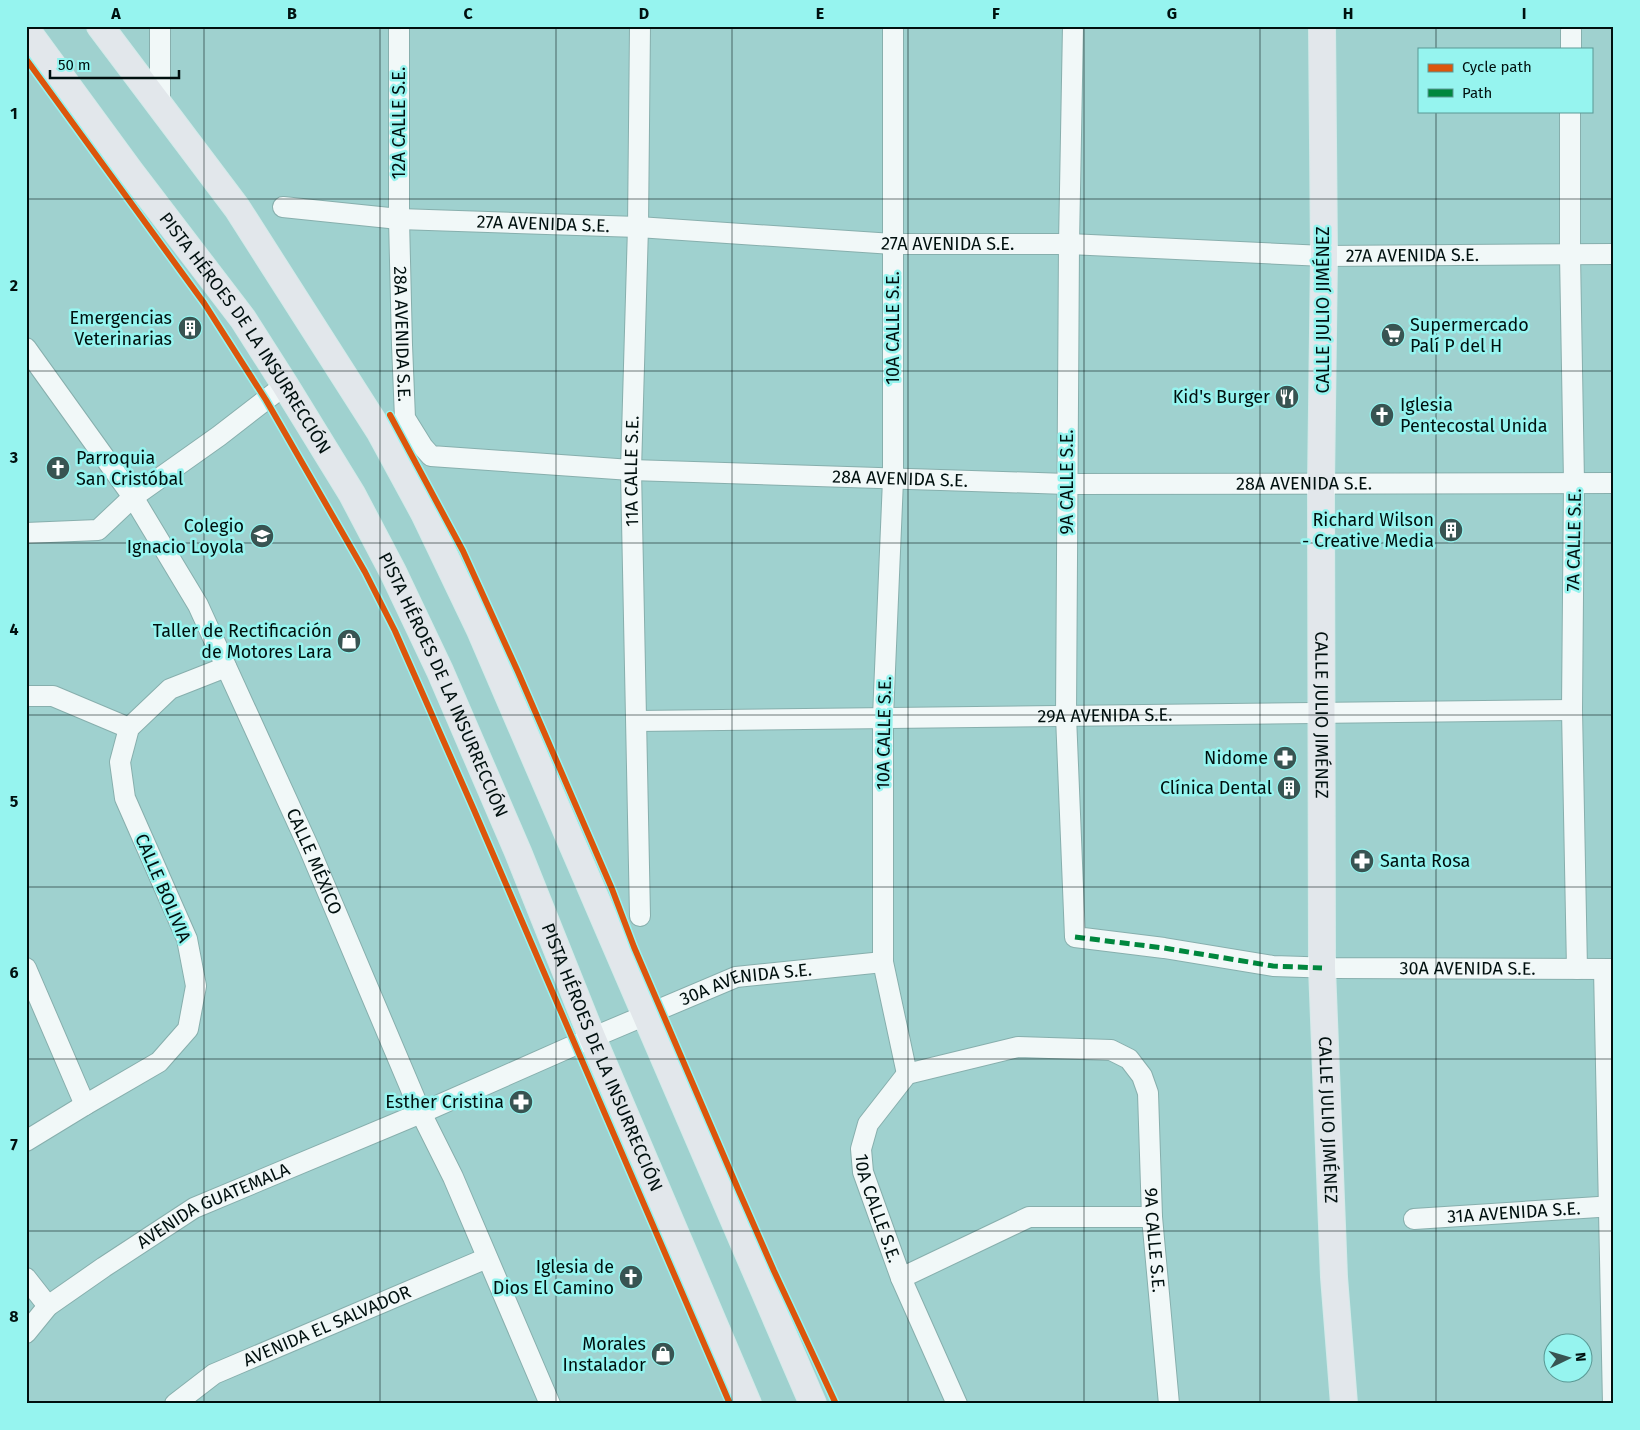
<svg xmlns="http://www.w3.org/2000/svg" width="1640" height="1430" viewBox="0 0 1640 1430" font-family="'Fira Sans',sans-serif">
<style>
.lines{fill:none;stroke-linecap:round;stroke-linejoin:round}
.minor-casing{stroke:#87afad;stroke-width:22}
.major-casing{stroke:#d4eae9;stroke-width:28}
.minor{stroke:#f1f8f8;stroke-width:20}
.major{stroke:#e2e7eb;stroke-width:26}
.quiet{stroke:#00873e;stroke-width:5;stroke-dasharray:10 5;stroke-linecap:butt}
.cycleway-casing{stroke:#96f4ef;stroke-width:9}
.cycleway{stroke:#dc550c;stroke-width:6}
.grid{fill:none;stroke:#00100f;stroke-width:1;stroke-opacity:0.55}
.labels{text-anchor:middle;stroke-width:5;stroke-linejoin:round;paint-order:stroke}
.street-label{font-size:18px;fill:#00100f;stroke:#96f4ef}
.poi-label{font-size:18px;fill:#00100f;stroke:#96f4ef;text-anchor:end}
.neatline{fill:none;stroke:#00100f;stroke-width:2}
.grid-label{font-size:16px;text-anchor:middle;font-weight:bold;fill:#00100f}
</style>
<rect width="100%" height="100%" fill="#9fd1cf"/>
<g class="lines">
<g class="minor-casing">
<g id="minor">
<polyline points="160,26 160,106"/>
<path id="s1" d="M 399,26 L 399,219 L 402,345 L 405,418 L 423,447 L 431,456 L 631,470 L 1067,484 L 1614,483"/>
<polyline points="893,26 893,480 883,717 883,962 907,1074"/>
<path id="s2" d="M 1073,26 L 1069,244 L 1066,716 L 1075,937 L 1164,948 L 1273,966 L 1335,968 L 1614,969"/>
<polyline points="1571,49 1571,26"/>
<polyline points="1570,111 1570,255 1574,482 1572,710 1577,969"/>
<path id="s3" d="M 283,207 L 399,219 L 638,227 L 893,244 L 1069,244 L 1324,256 L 1614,254"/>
<path id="s4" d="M 26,348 L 133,497 L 198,605 L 309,848 L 421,1113 L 453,1177 L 550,1404"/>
<polyline points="26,533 98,530 133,497 219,436 285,385"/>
<polyline points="26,696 53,696 129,728"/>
<path id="s5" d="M 637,721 L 1572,710"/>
<path id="s6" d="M 640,916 L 631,470 L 638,227 L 640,26"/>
<polyline points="26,968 85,1105"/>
<polyline points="1604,969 1613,1404"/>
<path id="s7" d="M 907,1074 L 1018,1047 L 1111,1050 L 1129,1059 L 1142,1076 L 1148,1093 L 1152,1217 L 1169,1404"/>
<path id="s8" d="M 907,1074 L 868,1124 L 861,1149 L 863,1172 L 901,1278 L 957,1404"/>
<polyline points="26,1141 85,1105 159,1062 188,1029 196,986 187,939 125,798 120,762 129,728 170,689 226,667"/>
<path id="s9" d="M 1414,1219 L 1614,1206"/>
<polyline points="26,1278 48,1306"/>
<polyline points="901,1278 1029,1217 1152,1217"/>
<path id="s10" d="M 26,1333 L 48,1306 L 104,1267 L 194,1208 L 421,1113 L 575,1045 L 736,977 L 883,962"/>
<path id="s11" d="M 175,1404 L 214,1374 L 487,1258"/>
</g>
</g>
<g class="major-casing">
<g id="major">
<polyline points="100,26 237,208 380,432 424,513 480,630 813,1404"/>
<path id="s12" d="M 1322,26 L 1324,256 L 1321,484 L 1322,968 L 1334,1277 L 1344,1404"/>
<path id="s13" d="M 26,29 L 130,171 L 243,319 L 285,385 L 352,494 L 393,572 L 440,671 L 518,852 L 592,1037 L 748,1404"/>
</g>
</g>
<use href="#minor" class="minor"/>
<use href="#major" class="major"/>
<polyline class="quiet" points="1075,937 1164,948 1273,966 1322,968"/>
<g class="cycleway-casing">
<g id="cycleway">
<polyline points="26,59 204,303 266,400 365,572 395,631 474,810 730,1404"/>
<polyline points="390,415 463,551 518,672 612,889 634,947 738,1189 774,1271 836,1404"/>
</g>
</g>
<use href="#cycleway" class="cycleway"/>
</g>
<path class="grid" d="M 204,26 L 204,1404M 380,26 L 380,1404M 556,26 L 556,1404M 732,26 L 732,1404M 908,26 L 908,1404M 1084,26 L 1084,1404M 1260,26 L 1260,1404M 1436,26 L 1436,49M 1436,111 L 1436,1404M 26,199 L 1614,199M 26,371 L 1614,371M 26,543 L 1614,543M 26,715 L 1614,715M 26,887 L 1614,887M 26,1059 L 1614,1059M 26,1231 L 1614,1231"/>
<defs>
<g id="building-disc" transform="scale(1.25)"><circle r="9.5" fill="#385452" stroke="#96f4ef"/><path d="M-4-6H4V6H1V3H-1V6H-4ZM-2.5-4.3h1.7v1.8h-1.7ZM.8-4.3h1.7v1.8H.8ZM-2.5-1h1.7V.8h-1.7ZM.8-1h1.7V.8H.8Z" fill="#fff"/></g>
<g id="supermarket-disc" transform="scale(1.25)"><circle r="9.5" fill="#385452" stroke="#96f4ef"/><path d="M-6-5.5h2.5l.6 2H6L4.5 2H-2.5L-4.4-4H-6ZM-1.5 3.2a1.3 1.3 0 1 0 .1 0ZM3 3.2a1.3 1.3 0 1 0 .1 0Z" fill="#fff"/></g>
<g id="restaurant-disc" transform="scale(1.25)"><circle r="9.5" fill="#385452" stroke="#96f4ef"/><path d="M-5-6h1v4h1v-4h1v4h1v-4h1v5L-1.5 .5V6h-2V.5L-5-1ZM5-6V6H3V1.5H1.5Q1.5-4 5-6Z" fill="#fff"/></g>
<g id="church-disc" transform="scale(1.25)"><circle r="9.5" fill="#385452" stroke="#96f4ef"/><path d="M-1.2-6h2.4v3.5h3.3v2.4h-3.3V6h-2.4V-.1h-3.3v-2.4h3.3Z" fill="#fff"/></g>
<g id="school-disc" transform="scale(1.25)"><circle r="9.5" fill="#385452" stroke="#96f4ef"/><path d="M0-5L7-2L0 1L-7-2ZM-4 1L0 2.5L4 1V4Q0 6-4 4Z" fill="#fff"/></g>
<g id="shop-disc" transform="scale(1.25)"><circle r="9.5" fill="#385452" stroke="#96f4ef"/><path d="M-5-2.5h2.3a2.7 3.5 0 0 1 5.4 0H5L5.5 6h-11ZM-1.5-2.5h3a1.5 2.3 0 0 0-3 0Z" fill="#fff"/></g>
<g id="pharmacy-disc" transform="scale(1.25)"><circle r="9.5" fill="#385452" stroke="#96f4ef"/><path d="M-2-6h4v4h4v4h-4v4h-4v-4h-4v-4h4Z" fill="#fff"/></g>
</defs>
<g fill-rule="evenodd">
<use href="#building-disc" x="190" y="328"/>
<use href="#supermarket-disc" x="1393" y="335"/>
<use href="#restaurant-disc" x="1287" y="397"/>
<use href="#church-disc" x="1382" y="415"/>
<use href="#church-disc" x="58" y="468"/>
<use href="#building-disc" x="1451" y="530"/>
<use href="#school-disc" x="262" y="536"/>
<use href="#shop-disc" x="349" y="641"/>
<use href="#pharmacy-disc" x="1285" y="758"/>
<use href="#building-disc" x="1289" y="788"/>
<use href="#pharmacy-disc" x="1362" y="861"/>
<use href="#pharmacy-disc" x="521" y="1102"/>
<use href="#church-disc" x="631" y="1277"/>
<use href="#shop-disc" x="663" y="1354"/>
</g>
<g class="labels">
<g class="street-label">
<text transform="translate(399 123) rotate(-90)" y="6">12A CALLE S.E.</text>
<text dy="6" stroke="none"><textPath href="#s3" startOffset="261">27A AVENIDA S.E.</textPath></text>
<text dy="6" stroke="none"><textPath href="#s3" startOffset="666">27A AVENIDA S.E.</textPath></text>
<text dy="6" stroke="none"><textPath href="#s3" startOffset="1131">27A AVENIDA S.E.</textPath></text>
<text transform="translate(1323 310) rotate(-90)" y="6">CALLE JULIO JIMÉNEZ</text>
<text transform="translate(893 328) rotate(-90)" y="6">10A CALLE S.E.</text>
<text dy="6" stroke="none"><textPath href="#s1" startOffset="308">28A AVENIDA S.E.</textPath></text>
<text dy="6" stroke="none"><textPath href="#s13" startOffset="375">PISTA HÉROES DE LA INSURRECCIÓN</textPath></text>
<text dy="6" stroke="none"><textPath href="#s6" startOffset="445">11A CALLE S.E.</textPath></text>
<text dy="6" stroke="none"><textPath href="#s1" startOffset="908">28A AVENIDA S.E.</textPath></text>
<text transform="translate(1067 482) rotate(-90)" y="6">9A CALLE S.E.</text>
<text dy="6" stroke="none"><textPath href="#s1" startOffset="1312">28A AVENIDA S.E.</textPath></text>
<text transform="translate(1574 540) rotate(-89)" y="6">7A CALLE S.E.</text>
<text dy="6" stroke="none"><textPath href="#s13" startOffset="780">PISTA HÉROES DE LA INSURRECCIÓN</textPath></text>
<text dy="6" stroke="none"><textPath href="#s5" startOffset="468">29A AVENIDA S.E.</textPath></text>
<text dy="6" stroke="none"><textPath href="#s12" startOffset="689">CALLE JULIO JIMÉNEZ</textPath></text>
<text transform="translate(884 733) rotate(-89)" y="6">10A CALLE S.E.</text>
<text dy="6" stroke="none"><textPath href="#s4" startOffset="591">CALLE MÉXICO</textPath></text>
<text transform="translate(163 888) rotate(67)" y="6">CALLE BOLIVIA</text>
<text dy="6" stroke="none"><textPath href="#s2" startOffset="1306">30A AVENIDA S.E.</textPath></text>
<text dy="6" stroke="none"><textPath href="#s10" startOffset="808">30A AVENIDA S.E.</textPath></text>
<text dy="6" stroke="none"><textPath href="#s13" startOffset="1185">PISTA HÉROES DE LA INSURRECCIÓN</textPath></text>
<text dy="6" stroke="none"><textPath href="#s12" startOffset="1094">CALLE JULIO JIMÉNEZ</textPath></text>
<text dy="6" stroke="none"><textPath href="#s10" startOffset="229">AVENIDA GUATEMALA</textPath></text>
<text dy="6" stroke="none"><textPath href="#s8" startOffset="151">10A CALLE S.E.</textPath></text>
<text dy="6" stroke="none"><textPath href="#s9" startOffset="100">31A AVENIDA S.E.</textPath></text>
<text dy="6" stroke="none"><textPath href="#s7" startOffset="414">9A CALLE S.E.</textPath></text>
<text dy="6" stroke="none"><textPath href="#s11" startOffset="172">AVENIDA EL SALVADOR</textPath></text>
</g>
<g class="poi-label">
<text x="172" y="324">Emergencias<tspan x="172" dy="21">Veterinarias</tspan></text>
<text x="1410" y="331" text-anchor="start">Supermercado<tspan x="1410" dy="21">Palí P del H</tspan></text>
<text x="1270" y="403">Kid's Burger</text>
<text x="1400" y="411" text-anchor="start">Iglesia<tspan x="1400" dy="21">Pentecostal Unida</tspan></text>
<text x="76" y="464" text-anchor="start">Parroquia<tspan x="76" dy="21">San Cristóbal</tspan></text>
<text x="1434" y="526">Richard Wilson<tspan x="1434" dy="21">- Creative Media</tspan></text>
<text x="244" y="532">Colegio<tspan x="244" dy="21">Ignacio Loyola</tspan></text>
<text x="332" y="637">Taller de Rectificación<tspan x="332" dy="21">de Motores Lara</tspan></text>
<text x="1268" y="764">Nidome</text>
<text x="1272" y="794">Clínica Dental</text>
<text x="1380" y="867" text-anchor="start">Santa Rosa</text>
<text x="504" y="1108">Esther Cristina</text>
<text x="614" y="1273">Iglesia de<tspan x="614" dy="21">Dios El Camino</tspan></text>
<text x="646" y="1350">Morales<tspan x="646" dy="21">Instalador</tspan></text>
</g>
</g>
<rect width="1640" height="1430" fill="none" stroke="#96f4ef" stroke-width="55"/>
<rect x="1418" y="48" width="175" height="65" fill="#96f4ef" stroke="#5a9995"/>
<rect x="1428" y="64" width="25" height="8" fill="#dc550c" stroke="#5a9995"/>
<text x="1462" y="72" font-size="15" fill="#00100f">Cycle path</text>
<rect x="1428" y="89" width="25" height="8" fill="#00873e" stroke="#5a9995"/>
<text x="1462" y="98" font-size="15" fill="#00100f">Path</text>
<g transform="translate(1568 1358) rotate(85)"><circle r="24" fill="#96f4ef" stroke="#5a9995"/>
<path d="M0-4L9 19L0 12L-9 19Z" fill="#385452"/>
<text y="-8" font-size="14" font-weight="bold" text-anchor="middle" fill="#00100f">N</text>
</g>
<path d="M50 70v8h129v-8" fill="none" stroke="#00100f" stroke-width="2.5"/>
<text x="58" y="70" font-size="15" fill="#00100f" stroke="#96f4ef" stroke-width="4" paint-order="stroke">50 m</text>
<rect x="28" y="28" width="1584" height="1374" class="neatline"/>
<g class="grid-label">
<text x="116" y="19">A</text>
<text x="292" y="19">B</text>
<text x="468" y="19">C</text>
<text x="644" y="19">D</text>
<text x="820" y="19">E</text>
<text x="996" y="19">F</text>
<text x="1172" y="19">G</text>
<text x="1348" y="19">H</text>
<text x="1524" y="19">I</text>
<text x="14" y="119">1</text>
<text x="14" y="291">2</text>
<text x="14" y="463">3</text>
<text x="14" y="635">4</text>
<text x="14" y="807">5</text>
<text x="14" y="978">6</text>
<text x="14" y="1150">7</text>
<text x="14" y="1322">8</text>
</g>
</svg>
